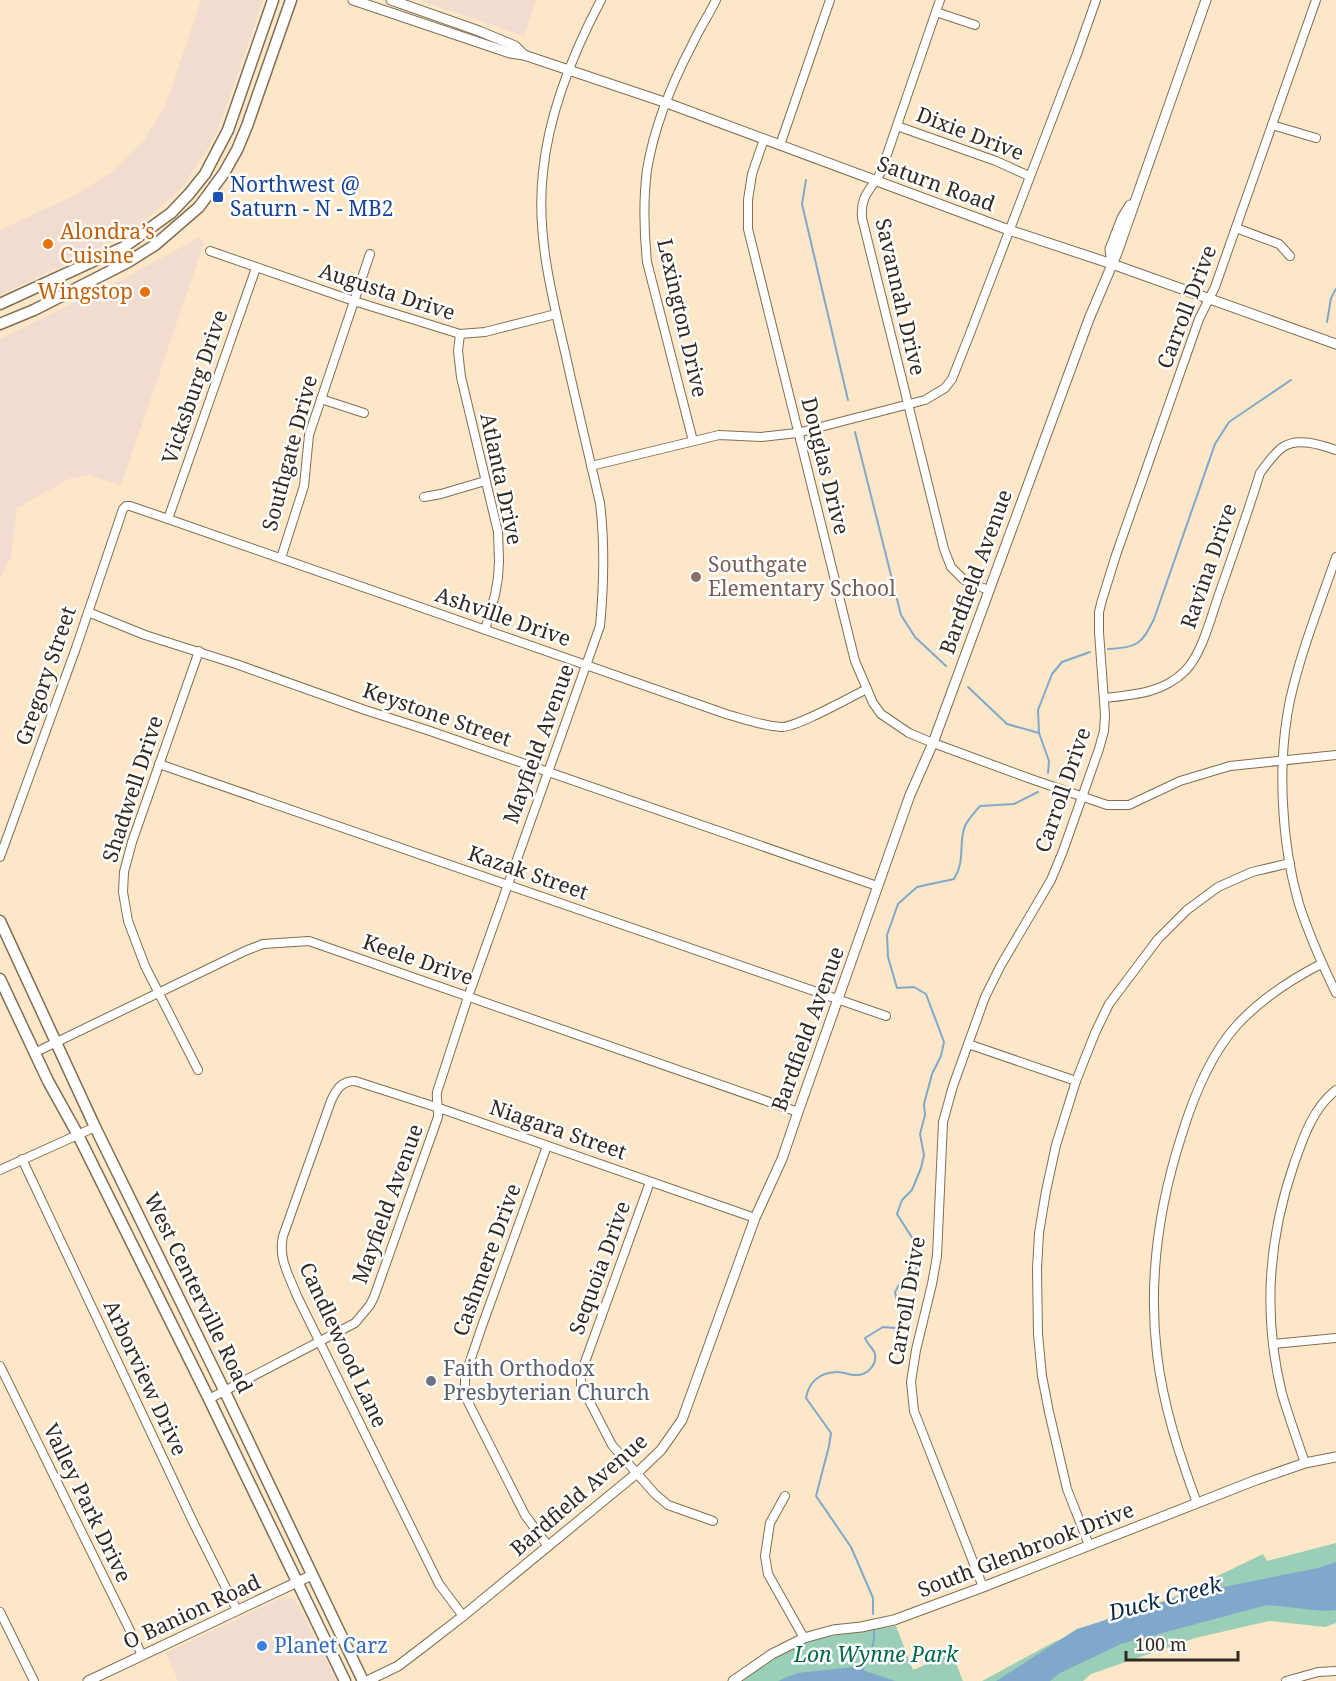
<svg xmlns="http://www.w3.org/2000/svg" width="1336" height="1681" viewBox="0 0 1336 1681" font-family="'Noto Serif',serif">
<style>
.commercial{fill:#f2dbcf}
.green{fill:#9bceb6}
.water{fill:#7fa8cb}
.lines{fill:none;stroke-linecap:round;stroke-linejoin:round}
.stream{stroke:#7fa8cb;stroke-width:2}
.minor-casing{stroke:#816e52;stroke-width:10}
.tertiary-casing{stroke:#816e52;stroke-width:11}
.secondary-casing{stroke:#816e52;stroke-width:13}
.minor{stroke:#fff;stroke-width:8}
.tertiary{stroke:#fff;stroke-width:9}
.secondary{stroke:#fff;stroke-width:10}
.transit-dot{fill:#1a4fb4;stroke:#fff;stroke-width:2}
.food-dot{fill:#e8710a;stroke:#fff;stroke-width:2}
.education-dot{fill:#8d6e63;stroke:#fff;stroke-width:2}
.worship-dot{fill:#6b7280;stroke:#fff;stroke-width:2}
.shop-dot{fill:#3f7fe0;stroke:#fff;stroke-width:2}
.labels{text-anchor:middle;stroke-width:5;stroke-linejoin:round;paint-order:stroke}
.street-label{font-size:21px;fill:#322a1e;stroke:#fff}
.transit-label{font-size:21px;fill:#164399;stroke:#fff;text-anchor:start}
.food-label{font-size:21px;fill:#c56008;stroke:#fff;text-anchor:start}
.education-label{font-size:21px;fill:#785e54;stroke:#fff;text-anchor:start}
.worship-label{font-size:21px;fill:#5b616d;stroke:#fff;text-anchor:start}
.shop-label{font-size:21px;fill:#366cbe;stroke:#fff;text-anchor:start}
.park-label{font-size:21px;font-style:italic;fill:#006949;stroke:#fff}
.water-label{font-size:22px;font-style:italic;fill:#0b2c44;stroke:#fff}
</style>
<rect width="100%" height="100%" fill="#fce7c8"/>
<g class="commercial">
<polygon points="201,0 263,0 223,117 209,147 181,189 136,228 95,250 0,295 0,230 75,195 112,172 143,142 166,104"/>
<polygon points="419,0 536,0 524,36"/>
<polygon points="200,237 204,243 121,485 89,475 69,479 17,508 11,558 0,577 0,339 125,278"/>
<polygon points="283,1597 295,1599 337,1681 178,1681 166,1653"/>
</g>
<g class="green">
<polygon points="1336,1543 1336,1623 1325,1627 1269,1621 1195,1638 1091,1674 1083,1681 982,1681 1052,1643 1123,1612 1168,1600 1263,1554 1267,1561"/>
<polygon points="896,1626 913,1670 952,1653 963,1681 743,1681 761,1667 805,1640"/>
</g>
<g class="water">
<polygon points="1336,1562 1336,1610 1325,1611 1267,1605 1121,1644 1060,1673 1050,1681 996,1681 1077,1629 1188,1594 1318,1568"/>
<polygon points="854,1667 895,1681 778,1681 797,1673"/>
</g>
<g class="lines">
<g class="stream">
<polyline points="806,180 802,204 848,400"/>
<polyline points="1327,322 1331,298 1336,289"/>
<polyline points="855,432 901,615 915,637 946,666"/>
<path d="M 1108,649 C 1138,647 1141,645 1154,619 L 1215,444 L 1229,422 L 1291,380"/>
<polyline points="968,687 1007,724 1039,733"/>
<polyline points="1048,773 1049,761 1039,733 1038,710 1052,674 1062,662 1090,652"/>
<path d="M 873,1614 L 873,1598 L 851,1547 L 816,1496 L 829,1446 L 831,1433 L 806,1398 C 809,1382 819,1373 836,1372 C 842,1371 849,1375 855,1375 C 866,1376 877,1366 875,1354 C 874,1349 867,1344 865,1338 L 883,1327 L 895,1328 L 902,1325 L 906,1315 L 898,1306 L 895,1292 L 899,1285 L 914,1278 L 919,1258 L 916,1244 L 897,1214 L 902,1200 L 912,1190 L 921,1168 L 924,1155 L 920,1134 L 925,1115 L 924,1104 L 932,1074 L 941,1056 L 944,1042 L 926,994 L 914,987 L 897,988 L 888,957 L 887,935 L 898,904 L 917,887 L 954,879 C 966,860 958,843 965,826 C 968,819 975,812 980,806 L 1014,804 L 1038,792"/>
<path d="M 862,1671 C 869,1657 875,1647 874,1631"/>
</g>
<g class="minor-casing">
<g id="minor">
<path d="M 940,0 L 881,172 C 871,190 860,195 862,218 L 944,549 L 951,567 L 964,580 L 988,590"/>
<polyline points="936,12 975,25"/>
<polyline points="1272,125 1316,138"/>
<polyline points="897,126 996,161 1029,176"/>
<polyline points="764,139 752,174 748,200 748,229 855,661 873,703 881,714 909,733 933,743 1031,779 1107,805 1129,805 1180,781 1230,766 1336,755"/>
<polyline points="780,145 830,0"/>
<polyline points="1236,228 1279,244 1290,256"/>
<polyline points="210,251 354,301 460,334 485,332 556,314"/>
<polyline points="460,334 458,351 461,377 498,532 499,561 498,578 495,595 485,630"/>
<polyline points="321,399 364,413"/>
<path d="M 693,441 L 647,262 C 644,232 643,201 647,170 C 654,127 672,83 692,45 C 699,29 709,15 716,0"/>
<polyline points="591,466 719,435 761,437 797,433 925,400 945,388 952,379 969,336 1077,54 1096,0"/>
<polyline points="424,497 441,494 485,481"/>
<polyline points="168,519 256,268"/>
<path d="M 1336,557 C 1320,604 1301,651 1290,700 C 1277,762 1281,843 1299,904 C 1309,935 1322,964 1336,993"/>
<polyline points="281,558 304,486 309,435 370,254"/>
<polyline points="88,612 145,635 236,664 365,710 430,731 877,886"/>
<path d="M 1104,698 C 1134,695 1163,693 1185,671 C 1201,655 1210,621 1217,600 C 1232,557 1247,515 1260,473 C 1267,464 1274,453 1283,447 C 1298,437 1321,445 1336,450"/>
<polyline points="159,764 886,1016"/>
<path d="M 0,857 L 76,648 L 123,509 L 126,506 L 130,506 L 168,519 L 726,714 C 744,719 763,726 781,727 C 796,728 850,697 867,689"/>
<polyline points="968,1044 1076,1081"/>
<polyline points="34,1053 245,951 263,944 309,941 798,1112"/>
<polyline points="198,1070 145,966 128,921 123,892 124,872 132,842 199,651"/>
<polyline points="547,1146 482,1326 465,1376 465,1396 525,1515 548,1546"/>
<polyline points="22,1159 194,1524 237,1610"/>
<polyline points="0,1170 95,1127"/>
<polyline points="650,1182 581,1373 581,1385 612,1445 655,1494 668,1505 713,1521"/>
<polyline points="1273,1344 1336,1338"/>
<polyline points="0,1366 142,1655"/>
<path d="M 209,1399 L 355,1323 L 370,1305 L 374,1297 L 438,1117 C 439,1109 436,1100 437,1092 L 468,997 L 600,626 C 604,584 605,545 600,503 C 588,452 576,402 565,352 C 551,292 536,233 543,172 C 549,111 573,53 601,0"/>
<path d="M 1305,1463 C 1297,1440 1289,1417 1282,1394 C 1263,1317 1268,1239 1294,1164 C 1303,1138 1313,1108 1336,1090"/>
<polyline points="785,1496 770,1523 765,1556 768,1574 804,1638"/>
<path d="M 1197,1503 C 1179,1454 1163,1405 1157,1354 C 1148,1279 1159,1205 1182,1134 C 1194,1095 1210,1055 1237,1025 C 1261,999 1290,980 1321,964"/>
<polyline points="1089,1545 1067,1489 1049,1412 1042,1376 1038,1334 1037,1269 1039,1233 1046,1191 1056,1145 1076,1081 1095,1033 1109,1004 1158,939 1187,910 1218,887 1252,872 1290,863"/>
<polyline points="983,1587 914,1411 911,1382 916,1350 932,1284 937,1256 943,1122 953,1086 985,997 1001,965 1051,880 1063,851 1099,749 1104,731 1105,715 1099,632 1099,612 1102,600 1116,555 1199,319 1215,287 1316,0"/>
<polyline points="0,1612 34,1681"/>
<path d="M 463,1616 L 439,1584 L 297,1296 C 289,1275 278,1259 283,1236 L 331,1101 C 336,1090 341,1081 355,1081 L 439,1108 L 755,1218"/>
<polyline points="1286,1681 1318,1672 1336,1671"/>
</g>
</g>
<g class="tertiary-casing">
<g id="tertiary">
<polyline points="353,0 510,53 524,55 667,103 1009,230 1112,264 1336,344"/>
<polyline points="391,0 479,31 515,46 524,55"/>
<polyline points="1112,264 1110,249 1122,218 1130,205"/>
<polyline points="88,1681 312,1575"/>
<polyline points="367,1681 398,1666 423,1647 463,1616 637,1473 661,1450 682,1420 755,1218 782,1159 798,1112 910,795 933,743 1089,319 1117,253 1206,0"/>
<polyline points="733,1681 772,1654 804,1638 833,1630 861,1627 894,1620 983,1587 1256,1480 1305,1463 1336,1457"/>
</g>
</g>
<g class="secondary-casing">
<g id="secondary">
<polyline points="0,304 124,247 171,213 189,194 205,174 228,130 273,0"/>
<polyline points="0,324 34,310 128,262 155,245 199,207 224,173 237,150 247,126 291,0"/>
<polyline points="0,921 95,1127 225,1392 363,1681"/>
<polyline points="0,979 48,1081 78,1135 209,1399 345,1681"/>
</g>
</g>
<use href="#minor" class="minor"/>
<use href="#tertiary" class="tertiary"/>
<use href="#secondary" class="secondary"/>
</g>
<rect class="transit-dot" x="212" y="191" width="12" height="12" rx="3"/>
<g class="food-dot">
<circle cx="48" cy="244" r="6"/>
<circle cx="145" cy="292" r="6"/>
</g>
<circle class="education-dot" cx="696" cy="577" r="6"/>
<circle class="worship-dot" cx="431" cy="1381" r="6"/>
<circle class="shop-dot" cx="262" cy="1646" r="6"/>
<g class="labels">
<g class="street-label">
<text transform="translate(970 134) rotate(21)" y="7">Dixie Drive</text>
<text transform="translate(936 184) rotate(20)" y="7">Saturn Road</text>
<text transform="translate(387 292) rotate(18)" y="7">Augusta Drive</text>
<text transform="translate(900 297) rotate(77)" y="7">Savannah Drive</text>
<text transform="translate(1187 307) rotate(-69)" y="7">Carroll Drive</text>
<text transform="translate(682 318) rotate(77)" y="7">Lexington Drive</text>
<text transform="translate(195 387) rotate(-71)" y="7">Vicksburg Drive</text>
<text transform="translate(290 453) rotate(-75)" y="7">Southgate Drive</text>
<text transform="translate(825 466) rotate(76)" y="7">Douglas Drive</text>
<text transform="translate(501 479) rotate(78)" y="7">Atlanta Drive</text>
<text transform="translate(1209 566) rotate(-71)" y="7">Ravina Drive</text>
<text transform="translate(976 572) rotate(-70)" y="7">Bardfield Avenue</text>
<text transform="translate(503 617) rotate(19)" y="7">Ashville Drive</text>
<text transform="translate(46 676) rotate(-71)" y="7">Gregory Street</text>
<text transform="translate(437 715) rotate(19)" y="7">Keystone Street</text>
<text transform="translate(539 744) rotate(-70)" y="7">Mayfield Avenue</text>
<text transform="translate(133 789) rotate(-72)" y="7">Shadwell Drive</text>
<text transform="translate(1063 790) rotate(-71)" y="7">Carroll Drive</text>
<text transform="translate(528 873) rotate(19)" y="7">Kazak Street</text>
<text transform="translate(418 960) rotate(19)" y="7">Keele Drive</text>
<text transform="translate(808 1029) rotate(-70)" y="7">Bardfield Avenue</text>
<text transform="translate(558 1130) rotate(19)" y="7">Niagara Street</text>
<text transform="translate(388 1204) rotate(-70)" y="7">Mayfield Avenue</text>
<text transform="translate(487 1260) rotate(-70)" y="7">Cashmere Drive</text>
<text transform="translate(600 1268) rotate(-70)" y="7">Sequoia Drive</text>
<text transform="translate(198 1293) rotate(64)" y="7">West Centerville Road</text>
<text transform="translate(907 1301) rotate(-80)" y="7">Carroll Drive</text>
<text transform="translate(343 1345) rotate(65)" y="7">Candlewood Lane</text>
<text transform="translate(145 1378) rotate(65)" y="7">Arborview Drive</text>
<text transform="translate(579 1495) rotate(-41)" y="7">Bardfield Avenue</text>
<text transform="translate(87 1503) rotate(64)" y="7">Valley Park Drive</text>
<text transform="translate(1026 1550) rotate(-21)" y="7">South Glenbrook Drive</text>
<text transform="translate(192 1612) rotate(-25)" y="7">O Banion Road</text>
</g>
<g class="transit-label">
<text x="230" y="192">Northwest @<tspan x="230" dy="24">Saturn - N - MB2</tspan></text>
</g>
<g class="food-label">
<text x="60" y="239">Alondra’s<tspan x="60" dy="24">Cuisine</tspan></text>
<text x="133" y="299" text-anchor="end">Wingstop</text>
</g>
<g class="education-label">
<text x="708" y="572">Southgate<tspan x="708" dy="24">Elementary School</tspan></text>
</g>
<g class="worship-label">
<text x="443" y="1376">Faith Orthodox<tspan x="443" dy="24">Presbyterian Church</tspan></text>
</g>
<g class="shop-label">
<text x="274" y="1653">Planet Carz</text>
</g>
<g class="park-label">
<text x="876" y="1662">Lon Wynne Park</text>
</g>
<g class="water-label">
<text transform="translate(1165 1598) rotate(-15)" y="8">Duck Creek</text>
</g>
</g>
<path d="M1126 1651v9h112v-9" fill="none" stroke="#322a1e" stroke-width="3"/>
<text x="1135" y="1651" font-size="18" fill="#322a1e" stroke="#ffffff" stroke-width="4.5" paint-order="stroke">100 m</text>
</svg>
